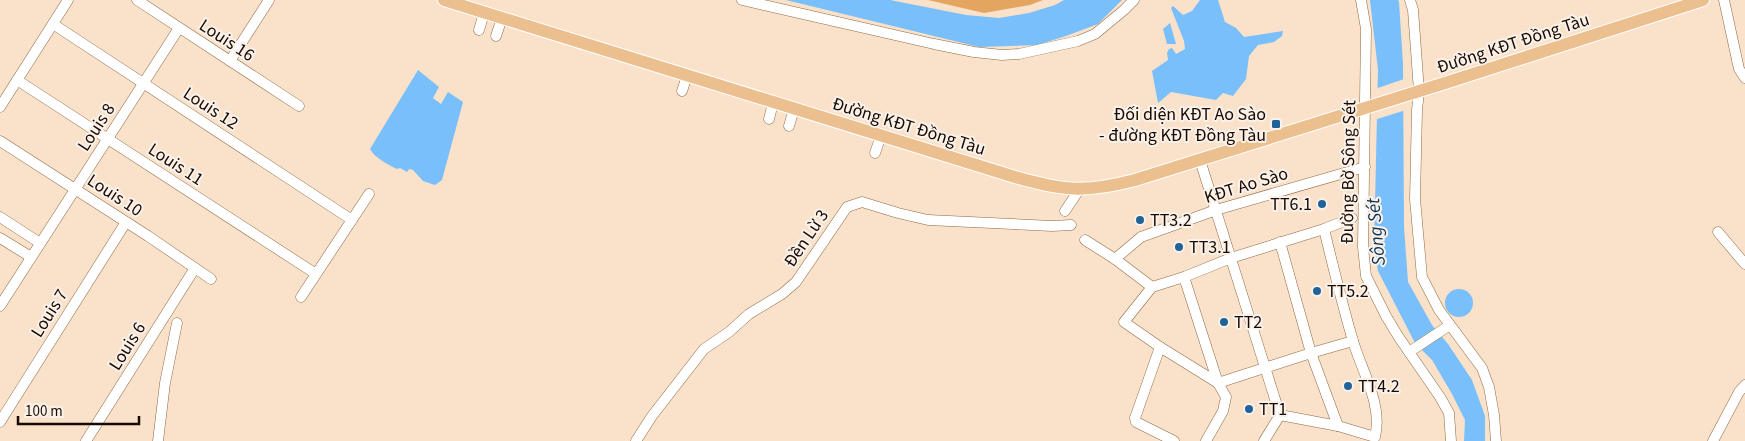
<svg xmlns="http://www.w3.org/2000/svg" width="1745" height="441" viewBox="0 0 1745 441" font-family="'Source Sans 3',sans-serif">
<style>
.green{fill:#e4a561}
.water{fill:#79bffc}
.pier{fill:#fae1c9}
.lines{fill:none;stroke-linecap:round;stroke-linejoin:round}
.minor-casing{stroke:#8f6a44;stroke-width:11}
.major-casing{stroke:#fff;stroke-width:14}
.minor{stroke:#fff;stroke-width:10}
.major{stroke:#ebbf8e;stroke-width:12}
.poi-dot{fill:#1f6398;stroke:#faf2ea;stroke-width:2}
.labels{text-anchor:middle;stroke-width:4;stroke-linejoin:round;paint-order:stroke}
.street-label{font-size:18px;fill:#180a00;stroke:#faf2ea}
.poi-label{font-size:18px;fill:#180a00;stroke:#faf2ea;text-anchor:start}
.water-label{font-size:19px;font-style:italic;fill:#0d3351;stroke:#faf2ea}
</style>
<rect width="100%" height="100%" fill="#fae1c9"/>
<polygon class="green" points="928,0 1043,0 1030,5 984,13"/>
<g class="water">
<polygon points="786,0 890,0 966,15 999,18 1029,13 1055,5 1064,0 1122,0 1098,24 1066,36 1037,45 979,47"/>
<polygon points="1200,0 1218,0 1225,22 1236,28 1244,37 1283,31 1282,36 1274,42 1258,45 1249,56 1246,79 1233,96 1223,93 1216,100 1171,92 1158,103 1152,71 1168,60 1167,53 1169,49 1172,48 1176,54 1185,49 1184,41 1171,8 1173,6 1183,15 1192,11"/>
<polygon points="1370,0 1398,0 1399,2 1403,64 1404,227 1408,282 1432,325 1448,344 1472,380 1485,416 1485,441 1464,441 1465,420 1452,394 1432,360 1415,343 1378,271 1374,249 1378,70"/>
<polygon points="1170,23 1176,44 1167,44 1163,29"/>
<path d="M 418,70 L 439,87 L 433,98 L 441,104 L 448,92 L 463,102 L 442,180 L 435,185 L 423,181 L 413,170 L 409,169 L 407,172 L 400,168 L 397,169 C 388,165 374,157 370,149 Z"/>
<circle cx="1459" cy="303" r="14"/>
</g>
<polygon class="pier" points="1404,79 1406,110 1374,120 1375,89"/>
<g class="lines">
<g class="minor-casing">
<g id="minor">
<polyline points="137,0 299,106"/>
<polyline points="742,0 934,44 974,52 1002,55 1019,54 1078,41 1095,34 1124,10 1134,0"/>
<polyline points="1361,0 1366,29 1363,247 1366,276 1386,316 1398,336 1440,397 1449,413 1451,441"/>
<polyline points="1410,0 1413,10 1419,91 1417,110 1415,199 1422,277 1439,310 1482,368 1489,387 1494,415 1496,441"/>
<polyline points="1724,0 1739,69 1745,78"/>
<polyline points="53,24 352,220"/>
<polyline points="479,30 484,13"/>
<polyline points="496,36 502,18"/>
<polyline points="230,61 269,0"/>
<polyline points="17,80 316,274"/>
<polyline points="682,91 687,76"/>
<polyline points="0,107 68,0"/>
<polyline points="769,119 773,103"/>
<polyline points="789,126 794,109"/>
<polyline points="0,141 148,236 211,279"/>
<polyline points="875,153 881,136"/>
<polyline points="1200,160 1280,415"/>
<polyline points="1065,211 1079,190"/>
<polyline points="0,217 40,243"/>
<polyline points="1718,232 1745,264"/>
<polyline points="0,238 31,257"/>
<polyline points="1085,240 1115,259 1152,287"/>
<polyline points="1280,242 1311,353 1338,426"/>
<polyline points="1115,259 1141,237 1216,210 1365,167"/>
<polyline points="1184,277 1218,383 1226,397 1223,411 1206,441"/>
<polyline points="301,297 369,194"/>
<polyline points="0,306 179,28"/>
<polyline points="1160,347 1135,418 1136,422 1174,441"/>
<polyline points="1409,352 1450,325"/>
<polyline points="1218,383 1160,347 1124,322 1152,287 1184,277 1231,258 1324,229 1352,218"/>
<polyline points="1218,383 1311,353 1353,341"/>
<path d="M 1280,415 L 1338,426 L 1375,437 C 1383,404 1362,372 1353,341 C 1342,304 1333,266 1324,229"/>
<polyline points="0,422 126,222"/>
<polyline points="86,441 195,268"/>
<polyline points="158,441 165,383 177,323"/>
<polyline points="636,441 652,416 704,349 729,332 749,314 782,294 796,282 847,207 862,202 898,213 928,220 1052,226 1071,225"/>
<polyline points="1264,441 1280,415"/>
<polyline points="1713,441 1739,392 1745,385"/>
</g>
</g>
<g class="major-casing">
<path id="major" d="M 444,0 L 1015,177 C 1064,191 1085,193 1135,180 L 1445,83 L 1703,0"/>
</g>
<use href="#minor" class="minor"/>
<use href="#major" class="major"/>
</g>
<g class="poi-dot">
<rect x="1271" y="119" width="10" height="10" rx="2.5"/>
<circle cx="1322" cy="204" r="5"/>
<circle cx="1140" cy="220" r="5"/>
<circle cx="1179" cy="247" r="5"/>
<circle cx="1317" cy="291" r="5"/>
<circle cx="1224" cy="322" r="5"/>
<circle cx="1348" cy="386" r="5"/>
<circle cx="1249" cy="409" r="5"/>
</g>
<g class="labels">
<g class="street-label">
<text transform="translate(227 40) rotate(33)" y="6">Louis 16</text>
<text transform="translate(1513 43) rotate(-18)" y="6">Đường KĐT Đồng Tàu</text>
<text transform="translate(211 108) rotate(33)" y="6">Louis 12</text>
<text transform="translate(909 126) rotate(17)" y="6">Đường KĐT Đồng Tàu</text>
<text transform="translate(96 127) rotate(-57)" y="6">Louis 8</text>
<text transform="translate(176 164) rotate(33)" y="6">Louis 11</text>
<text transform="translate(1348 172) rotate(-89)" y="6">Đường Bờ Sông Sét</text>
<text transform="translate(1246 185) rotate(-17)" y="6">KĐT Ao Sào</text>
<text transform="translate(115 195) rotate(33)" y="6">Louis 10</text>
<text transform="translate(806 238) rotate(-56)" y="6">Đền Lừ 3</text>
<text transform="translate(49 313) rotate(-58)" y="6">Louis 7</text>
<text transform="translate(127 346) rotate(-58)" y="6">Louis 6</text>
</g>
<g class="poi-label">
<text x="1266" y="120" text-anchor="end">Đối diện KĐT Ao Sào<tspan x="1266" dy="21">- đường KĐT Đồng Tàu</tspan></text>
<text x="1312" y="210" text-anchor="end">TT6.1</text>
<text x="1150" y="226">TT3.2</text>
<text x="1189" y="253">TT3.1</text>
<text x="1327" y="297">TT5.2</text>
<text x="1234" y="328">TT2</text>
<text x="1358" y="392">TT4.2</text>
<text x="1259" y="415">TT1</text>
</g>
<g class="water-label">
<text transform="translate(1375 232) rotate(-95)" y="7">Sông Sét</text>
</g>
</g>
<path d="M18 416v8h121v-8" fill="none" stroke="#180a00" stroke-width="2.5"/>
<text x="25" y="416" font-size="15" fill="#180a00" stroke="#faf2ea" stroke-width="4" paint-order="stroke">100 m</text>
</svg>
